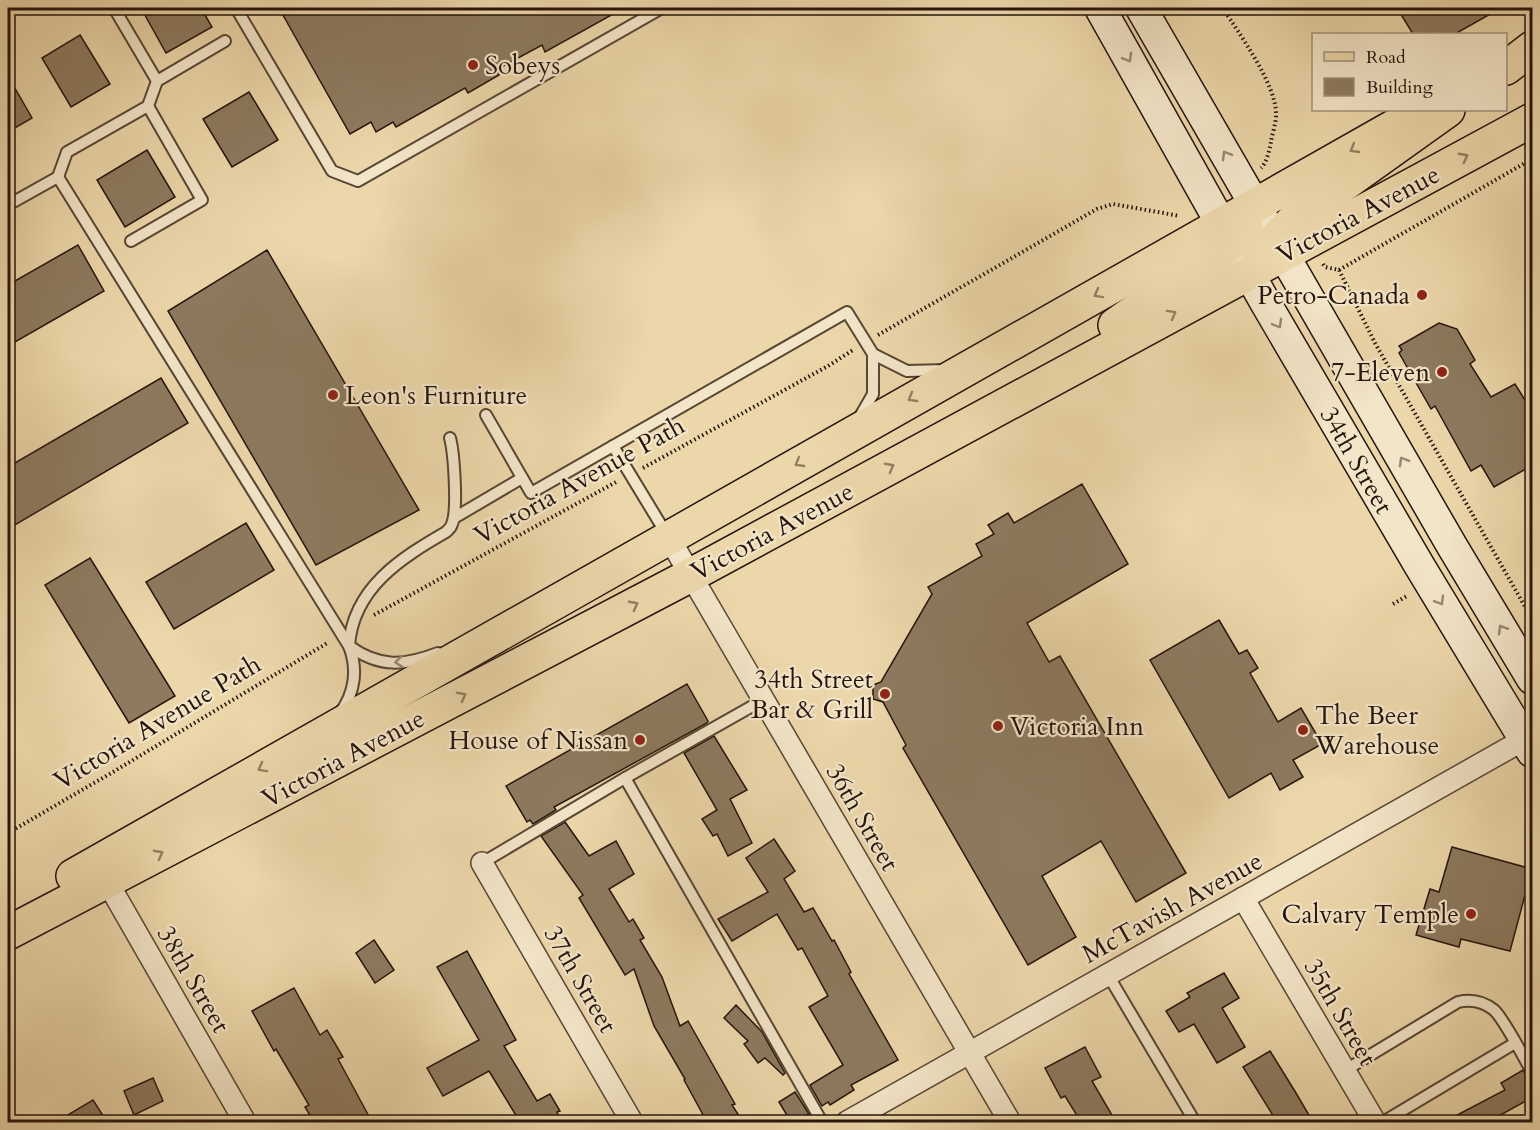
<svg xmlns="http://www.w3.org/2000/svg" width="1540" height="1130" viewBox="0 0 1540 1130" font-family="Cardo,serif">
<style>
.building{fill:#8d7a5f;stroke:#26150d;stroke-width:1.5}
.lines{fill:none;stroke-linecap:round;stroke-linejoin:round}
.lane-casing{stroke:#584634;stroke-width:14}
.street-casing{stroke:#584634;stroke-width:24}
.secondary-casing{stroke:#26150d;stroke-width:33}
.primary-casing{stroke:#26150d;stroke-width:36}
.path{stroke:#26150d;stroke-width:4;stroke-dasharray:1.5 3;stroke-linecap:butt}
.lane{stroke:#f3e5c8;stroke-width:10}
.street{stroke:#f3e5c8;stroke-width:21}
.secondary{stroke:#f3e5c8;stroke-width:30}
.primary{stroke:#ecd7aa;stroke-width:33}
.oneway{stroke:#978774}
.oneway2{stroke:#938063}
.poi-dot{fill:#8f2418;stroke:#f3e5c8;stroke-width:2}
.labels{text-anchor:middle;stroke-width:4.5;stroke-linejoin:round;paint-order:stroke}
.poi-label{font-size:26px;fill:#26150d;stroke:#f3e5c8;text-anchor:end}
.street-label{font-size:26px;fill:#26150d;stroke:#f3e5c8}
</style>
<rect width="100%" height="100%" fill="#ecd7aa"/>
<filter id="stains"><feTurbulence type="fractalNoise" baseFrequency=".00333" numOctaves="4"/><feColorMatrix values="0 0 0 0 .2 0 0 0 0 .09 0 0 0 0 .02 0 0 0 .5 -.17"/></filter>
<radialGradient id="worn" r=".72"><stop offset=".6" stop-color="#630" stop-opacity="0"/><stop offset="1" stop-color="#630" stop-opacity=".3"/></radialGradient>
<g class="building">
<polygon points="141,8 201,8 212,27 166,53"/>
<polygon points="279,8 624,8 545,52 542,45 496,70 499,75 468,93 465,88 396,127 393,122 376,132 371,122 350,134"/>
<polygon points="1397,8 1501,8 1455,34 1413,34"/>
<polygon points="80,35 110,84 71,107 42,58"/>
<polygon points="8,76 32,118 8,132"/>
<polygon points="249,92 278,140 232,167 203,119"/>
<polygon points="147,150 175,197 125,227 97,180"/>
<polygon points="78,245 104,291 8,346 8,285"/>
<polygon points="267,250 419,510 316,565 168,311"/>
<polygon points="1439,323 1457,329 1475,360 1470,364 1491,397 1515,384 1533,413 1533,465 1494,487 1481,465 1471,471 1435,406 1431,409 1399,353 1402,350 1399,346"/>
<polygon points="161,378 188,423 8,529 8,467"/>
<polygon points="1082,484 1128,564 1027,623 1049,662 1060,656 1186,873 1136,902 1101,841 1042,876 1076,937 1028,965 903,748 906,745 883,702 873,699 873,685 881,682 932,594 928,587 982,556 976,544 994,534 988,525 1008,513 1014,523"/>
<polygon points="246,523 274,570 174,629 146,582"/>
<polygon points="90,558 175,696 129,723 45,585"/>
<polygon points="1219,620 1239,654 1247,650 1258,668 1250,673 1278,722 1301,708 1322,744 1293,760 1303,777 1280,790 1271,773 1229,798 1150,660"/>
<polygon points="687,684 708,721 707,723 554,807 556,810 533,824 530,820 527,822 506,786"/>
<polygon points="714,736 747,790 730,799 752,843 728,856 717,834 713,836 702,819 717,810 684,753"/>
<polygon points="565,822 589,856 616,841 634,874 609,889 629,922 633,919 644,938 640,940 662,977 680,1026 688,1021 735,1104 732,1105 743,1122 707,1122 684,1080 685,1079 654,1026 634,969 625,975 579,898 583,895 541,836"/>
<polygon points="774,839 795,871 784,879 804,912 813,908 832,941 834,940 851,972 849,974 898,1060 851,1085 854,1090 830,1105 828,1102 822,1106 810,1085 843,1065 809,1007 828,996 802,948 798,950 777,914 732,941 718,919 768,892 746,858"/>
<polygon points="1452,847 1532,869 1510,951 1461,939 1459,947 1416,935 1430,889 1439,892"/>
<polygon points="374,940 394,970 375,983 356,953"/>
<polygon points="467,951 516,1040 504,1046 537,1101 550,1094 560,1111 557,1112 561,1122 520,1122 489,1071 443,1096 427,1068 479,1040 437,967"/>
<polygon points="1224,973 1239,998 1222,1008 1245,1047 1217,1063 1194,1024 1179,1032 1166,1011 1190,997 1187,993"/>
<polygon points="294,988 320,1035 327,1030 343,1057 338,1059 372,1122 314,1122 305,1107 309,1105 276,1049 274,1051 252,1011"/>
<polygon points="736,1005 762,1032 785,1073 783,1075 765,1058 758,1063 744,1044 748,1041 724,1018"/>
<polygon points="1085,1047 1101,1077 1092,1081 1116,1122 1081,1122 1065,1096 1061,1098 1045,1068"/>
<polygon points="1270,1051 1296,1093 1313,1122 1277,1122 1243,1067"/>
<polygon points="1523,1070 1528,1078 1533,1079 1533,1097 1488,1122 1444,1122 1505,1090 1501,1083"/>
<polygon points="153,1078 163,1101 134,1115 124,1091"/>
<polygon points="795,1092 809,1114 791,1122 779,1102"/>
<polygon points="93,1100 107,1122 56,1122"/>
</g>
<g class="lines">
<g class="lane-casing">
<g id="lane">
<polyline points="236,8 332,171 358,181 662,8"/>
<polyline points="157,81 225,41"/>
<polyline points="58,177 67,152 148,106 157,81 114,8"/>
<path d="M 8,205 L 58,177 L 349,646 C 358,669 355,693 340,713"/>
<polyline points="131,241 202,200 148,106"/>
<polyline points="873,354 907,371 945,370"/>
<polyline points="486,415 531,493 847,312 873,354 873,394 858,420"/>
<polyline points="613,446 667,535"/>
<polyline points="454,518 522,478"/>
<path d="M 349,646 C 353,588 401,558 446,532 C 449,529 451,528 452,524 C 458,510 454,453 450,438"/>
<path d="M 349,646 C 380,668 404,666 438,653"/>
<polyline points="625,778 822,1122"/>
<polyline points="482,863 625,778 763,700"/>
<polyline points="1108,975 1195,1122"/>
<path d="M 1344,1071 L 1458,1002 C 1471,999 1483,1001 1494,1010 C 1504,1019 1524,1058 1532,1072"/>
<polyline points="1383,1122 1515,1043"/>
</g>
</g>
<g class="street-casing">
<g id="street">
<polyline points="669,538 1010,1122"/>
<polyline points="482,863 632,1122"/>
<polyline points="101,871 245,1122"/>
<polyline points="1243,898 1375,1122"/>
<polyline points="847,1122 1532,735"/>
</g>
</g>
<g class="secondary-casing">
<g id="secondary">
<polyline points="1100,8 1265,302 1419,565 1532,752"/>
<polyline points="1141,8 1452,546 1532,679"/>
</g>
</g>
<g class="primary-casing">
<g id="primary">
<polyline points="1506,68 1532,48"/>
<polyline points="1260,254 1294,220 1448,110"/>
<polyline points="1115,325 1232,243 1246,226"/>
<polyline points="73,876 1423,110"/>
<polyline points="8,933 691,575 1532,120"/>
</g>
</g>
<g class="path">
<path d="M 1223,8 C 1239,34 1277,85 1276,115 C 1276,124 1272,134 1271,142 C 1269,151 1267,162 1261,168"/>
<polyline points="1323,264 1325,267 1339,270 1375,343 1532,619"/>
<polyline points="1339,270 1532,159"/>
<polyline points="878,335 1097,209 1113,204 1180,216"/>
<polyline points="643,468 828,366 853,350"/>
<polyline points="1393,604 1407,596"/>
<polyline points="374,615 618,481"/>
<polyline points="8,833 113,772 329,642"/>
</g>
<use href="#lane" class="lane"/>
<use href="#street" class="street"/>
<use href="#secondary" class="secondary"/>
<use href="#primary" class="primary"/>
</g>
<defs><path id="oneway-chevron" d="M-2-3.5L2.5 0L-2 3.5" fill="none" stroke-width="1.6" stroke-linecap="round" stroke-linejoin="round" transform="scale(1.5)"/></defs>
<g class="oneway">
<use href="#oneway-chevron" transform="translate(1128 58) rotate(60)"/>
<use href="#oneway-chevron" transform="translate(1226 155) rotate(-120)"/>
<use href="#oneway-chevron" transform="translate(1278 324) rotate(60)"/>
<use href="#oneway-chevron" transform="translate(1403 461) rotate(-120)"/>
<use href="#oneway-chevron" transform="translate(1440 601) rotate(59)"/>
<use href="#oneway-chevron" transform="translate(1502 629) rotate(-121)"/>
<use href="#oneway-chevron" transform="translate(399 662) rotate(174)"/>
</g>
<g class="oneway2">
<use href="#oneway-chevron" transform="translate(1354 149) rotate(150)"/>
<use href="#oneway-chevron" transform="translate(1464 157) rotate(-28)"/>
<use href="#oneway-chevron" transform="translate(1098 294) rotate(151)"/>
<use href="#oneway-chevron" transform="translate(1172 314) rotate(-29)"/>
<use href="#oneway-chevron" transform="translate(912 398) rotate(150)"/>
<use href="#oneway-chevron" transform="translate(799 463) rotate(150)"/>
<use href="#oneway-chevron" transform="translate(890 467) rotate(-28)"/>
<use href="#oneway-chevron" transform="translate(634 605) rotate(-28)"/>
<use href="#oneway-chevron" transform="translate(462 696) rotate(-28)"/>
<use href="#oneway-chevron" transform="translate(262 768) rotate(151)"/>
<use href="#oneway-chevron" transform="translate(159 854) rotate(-28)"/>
</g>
<g class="poi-dot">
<circle cx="473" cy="65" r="6"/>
<circle cx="1422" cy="295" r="6"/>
<circle cx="1442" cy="372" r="6"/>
<circle cx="333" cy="395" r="6"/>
<circle cx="885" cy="694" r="6"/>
<circle cx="998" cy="726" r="6"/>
<circle cx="1303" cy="730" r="6"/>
<circle cx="640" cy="740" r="6"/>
<circle cx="1471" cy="914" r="6"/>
</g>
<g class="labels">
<g class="poi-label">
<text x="485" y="74" text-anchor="start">Sobeys</text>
<text x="1410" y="304">Petro-Canada</text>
<text x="1430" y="381">7-Eleven</text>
<text x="345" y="404" text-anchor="start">Leon's Furniture</text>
<text x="873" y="688">34th Street<tspan x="873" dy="30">Bar &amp; Grill</tspan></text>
<text x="1315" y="724" text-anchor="start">The Beer<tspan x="1315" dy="30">Warehouse</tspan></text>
<text x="1010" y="735" text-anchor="start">Victoria Inn</text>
<text x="628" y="749">House of Nissan</text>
<text x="1459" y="923">Calvary Temple</text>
</g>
<g class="street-label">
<text transform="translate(1358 214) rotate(-28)" y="9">Victoria Avenue</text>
<text transform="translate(1357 460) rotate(60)" y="9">34th Street</text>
<text transform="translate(579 480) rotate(-29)" y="9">Victoria Avenue Path</text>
<text transform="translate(772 531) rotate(-28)" y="9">Victoria Avenue</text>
<text transform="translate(157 722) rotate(-31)" y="9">Victoria Avenue Path</text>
<text transform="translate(343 758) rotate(-28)" y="9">Victoria Avenue</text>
<text transform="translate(863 817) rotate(60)" y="9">36th Street</text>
<text transform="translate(1172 907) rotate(-29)" y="9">McTavish Avenue</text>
<text transform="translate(194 979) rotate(60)" y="9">38th Street</text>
<text transform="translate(581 979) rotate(60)" y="9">37th Street</text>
<text transform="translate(1341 1012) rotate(60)" y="9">35th Street</text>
</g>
</g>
<rect width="1540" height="1130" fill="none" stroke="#ecd7aa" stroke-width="30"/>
<rect x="9" y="9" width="1522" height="1112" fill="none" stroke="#26150d" stroke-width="3"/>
<rect x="15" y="15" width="1510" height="1100" fill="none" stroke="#26150d" stroke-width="1.5"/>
<rect x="1312" y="33" width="195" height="78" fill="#f3e5c8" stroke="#a1927d" stroke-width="1.5"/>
<rect x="1324" y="52" width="30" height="9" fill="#ecd7aa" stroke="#a1927d" stroke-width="1.5"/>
<text x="1366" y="63" font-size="18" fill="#26150d">Road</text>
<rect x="1324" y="78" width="30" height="18" fill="#8d7a5f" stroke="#a1927d" stroke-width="1.5"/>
<text x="1366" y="93" font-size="18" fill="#26150d">Building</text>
<rect width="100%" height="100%" filter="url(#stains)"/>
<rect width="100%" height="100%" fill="url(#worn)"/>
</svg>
